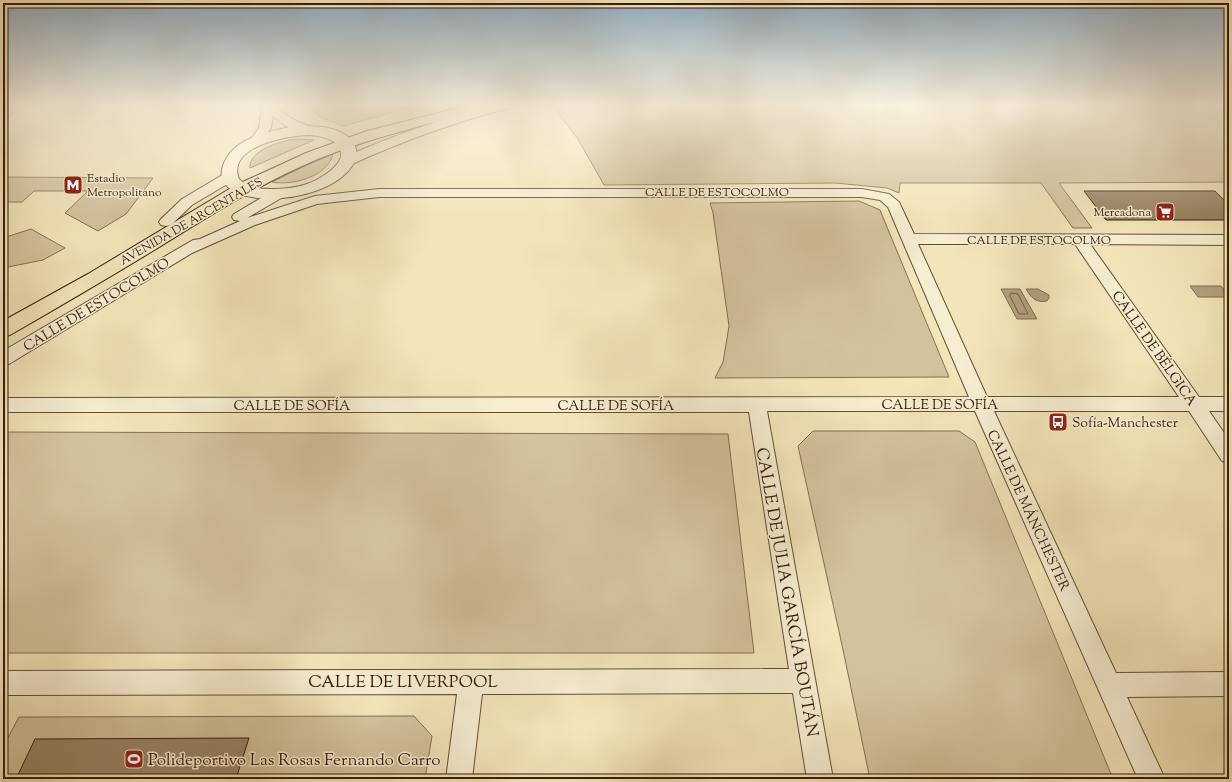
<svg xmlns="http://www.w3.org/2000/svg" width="1232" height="782" viewBox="0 0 1232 782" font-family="'Sorts Mill Goudy',serif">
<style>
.green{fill:#d3c39c;stroke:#847052}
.water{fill:#b2a17e;stroke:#806c4f}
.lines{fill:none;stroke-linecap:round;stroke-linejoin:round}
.shore{stroke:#745e44;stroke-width:1}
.building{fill:#988565;stroke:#351c09}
.minor-casing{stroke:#644e35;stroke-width:2}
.tertiary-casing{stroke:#644e35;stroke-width:2}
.primary-casing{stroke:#351c09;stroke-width:2}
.minor{fill:#f7eed2;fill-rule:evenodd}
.tertiary{fill:#f7eed2;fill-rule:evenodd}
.primary{fill:#f3e5ba;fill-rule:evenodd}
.labels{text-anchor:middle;stroke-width:3;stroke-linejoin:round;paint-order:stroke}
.far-poi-label{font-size:12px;fill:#351c09;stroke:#f7eed2;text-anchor:start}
.far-street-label{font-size:12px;fill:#351c09;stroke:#f7eed2}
.street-label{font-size:14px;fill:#351c09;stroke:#f7eed2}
.poi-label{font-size:14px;fill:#351c09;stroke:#f7eed2;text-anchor:start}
.near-street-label{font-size:17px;fill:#351c09;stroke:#f7eed2}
.near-poi-label{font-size:17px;fill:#351c09;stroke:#f7eed2;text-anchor:start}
</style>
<rect width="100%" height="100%" fill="#f3e5ba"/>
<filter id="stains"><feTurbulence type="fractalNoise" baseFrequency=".005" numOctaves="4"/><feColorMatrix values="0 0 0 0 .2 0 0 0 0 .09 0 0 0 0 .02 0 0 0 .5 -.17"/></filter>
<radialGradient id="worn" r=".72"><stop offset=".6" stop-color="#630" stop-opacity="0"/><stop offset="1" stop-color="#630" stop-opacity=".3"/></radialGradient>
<g class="green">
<polygon points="3,106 22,106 3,123"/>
<polygon points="306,106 414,106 344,126 322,118"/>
<polygon points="552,106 1229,106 1229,182 1059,183 1092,228 1073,228 1041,183 900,183 899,193 887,188 835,183 604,185 578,139"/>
<path d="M 295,139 L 314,140 L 250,168 C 248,150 282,141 295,139 Z"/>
<path d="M 333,154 C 328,177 291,186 272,182 L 305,166 Z"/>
<polygon points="3,177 153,178 126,214 98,231 65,213 88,191 34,191 22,202 3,202"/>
<polygon points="859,201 880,210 949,377 715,378 723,362 729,326 713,213 710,203"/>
<polygon points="31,229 65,248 43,260 3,268 3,238"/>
<polygon points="813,431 959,431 975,442 1113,779 870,779 842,645 798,446"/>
<polygon points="3,432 728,434 754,653 3,653"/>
<polygon points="414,716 432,736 425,779 3,779 3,747 19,717"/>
</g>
<g class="water">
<polygon points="1190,286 1221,286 1229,297 1198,297"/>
<polygon points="1001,289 1020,289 1037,319 1017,319"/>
<path d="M 1026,289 L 1038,289 L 1049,295 L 1049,298 L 1047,301 C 1036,303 1031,298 1026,289 Z"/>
</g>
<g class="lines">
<polygon class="shore" points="1011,293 1018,294 1028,314 1019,314 1010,296"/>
</g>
<g class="building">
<polygon points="1084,191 1215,191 1229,205 1229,220 1106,220"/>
<polygon points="249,738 236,779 16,779 35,739"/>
</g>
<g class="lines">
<g class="minor-casing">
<g id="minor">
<path d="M 262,106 L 275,106 L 292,119 L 313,128 L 315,131 L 313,134 C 300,137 282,124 273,116 L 271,128 L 258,146 L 250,146 L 248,143 L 259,128 Z"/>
<path d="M 492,106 L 511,106 L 509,108 C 455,122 403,141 352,164 L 342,164 L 341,161 L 342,158 C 391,137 440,118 492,106 Z"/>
<polygon points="229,173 234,174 236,177 234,180 192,205 171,225 166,226 161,225 159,222 161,219 182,199 224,174"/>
<path d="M 379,189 L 862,189 L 889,194 L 899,202 L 914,234 L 1229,235 L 1229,245 L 1090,244 L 1199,397 L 1229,397 L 1229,411 L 1209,411 L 1229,440 L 1229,463 L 1222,461 L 1189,411 L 994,411 L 1116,673 L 1229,672 L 1229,696 L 1127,697 L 1165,779 L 1138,779 L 975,411 L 767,411 L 833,779 L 807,779 L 793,693 L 482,694 L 472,779 L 446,779 L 457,694 L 3,695 L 3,671 L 789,669 L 749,412 L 3,412 L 3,398 L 969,397 L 888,207 L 880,200 L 862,197 L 379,197 L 317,204 L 255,225 L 192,253 L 9,364 L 3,365 L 3,351 L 193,240 L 200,239 L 240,221 L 234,220 L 232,217 L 234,214 L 273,191 L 278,190 L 283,191 L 285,194 L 283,197 L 247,218 L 315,196 ZM 918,244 L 1075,244 L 1179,397 L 987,397 Z"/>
</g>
</g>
<g class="tertiary-casing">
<path id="tertiary" d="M 295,126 C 313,126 339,125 352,141 C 358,149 358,158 352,166 C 323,210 197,211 226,159 C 239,136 271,131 295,126 ZM 310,135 C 346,138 353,159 320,178 C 305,187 288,189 270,189 C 259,189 247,187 239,179 C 226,146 289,135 310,135 Z"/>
</g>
<g class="primary-casing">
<path id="primary" d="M 466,106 L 488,106 L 486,109 C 429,124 372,137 318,159 C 261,183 209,216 156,249 C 108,278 59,307 10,335 L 3,337 L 3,321 L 88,274 L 236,185 L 267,171 L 306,153 L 367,131 Z"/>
</g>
<use href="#minor" class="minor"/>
<use href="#tertiary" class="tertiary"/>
<use href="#primary" class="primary"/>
</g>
<linearGradient id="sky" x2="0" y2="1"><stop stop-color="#92acbe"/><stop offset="0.49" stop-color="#faf3e0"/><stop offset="1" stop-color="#faf3e0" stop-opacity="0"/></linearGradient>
<rect width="1232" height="215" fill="url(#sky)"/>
<defs>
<g id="metro-square" transform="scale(1)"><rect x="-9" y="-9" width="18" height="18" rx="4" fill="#8f2418" stroke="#f7eed2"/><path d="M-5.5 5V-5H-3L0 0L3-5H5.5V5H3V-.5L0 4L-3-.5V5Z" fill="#fff"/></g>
<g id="supermarket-square" transform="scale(1)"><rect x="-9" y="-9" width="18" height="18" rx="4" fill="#8f2418" stroke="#f7eed2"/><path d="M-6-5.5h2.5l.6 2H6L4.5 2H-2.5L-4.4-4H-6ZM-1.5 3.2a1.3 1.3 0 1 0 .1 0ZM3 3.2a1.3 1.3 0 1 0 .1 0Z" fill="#fff"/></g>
<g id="bus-square" transform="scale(1)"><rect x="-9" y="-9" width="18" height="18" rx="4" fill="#8f2418" stroke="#f7eed2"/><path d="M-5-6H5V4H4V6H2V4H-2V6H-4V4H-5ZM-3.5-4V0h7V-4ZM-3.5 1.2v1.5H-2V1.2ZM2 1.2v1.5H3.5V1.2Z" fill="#fff"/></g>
<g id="stadium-square" transform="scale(1)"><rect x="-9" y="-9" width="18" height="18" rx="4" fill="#8f2418" stroke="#f7eed2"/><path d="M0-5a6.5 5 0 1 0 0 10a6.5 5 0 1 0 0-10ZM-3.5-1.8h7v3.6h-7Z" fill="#fff"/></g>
</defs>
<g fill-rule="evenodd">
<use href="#metro-square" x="73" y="185"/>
<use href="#supermarket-square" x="1165" y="212"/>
<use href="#bus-square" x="1058" y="422"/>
<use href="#stadium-square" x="134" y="759"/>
</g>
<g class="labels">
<g class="far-poi-label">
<text x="87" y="182">Estadio<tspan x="87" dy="14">Metropolitano</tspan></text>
<text x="1151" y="216" text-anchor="end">Mercadona</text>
</g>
<g class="far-street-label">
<text x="717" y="196">CALLE DE ESTOCOLMO</text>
<text transform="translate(191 221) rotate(-30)" y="4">AVENIDA DE ARCENTALES</text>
<text x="1039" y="244">CALLE DE ESTOCOLMO</text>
</g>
<g class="street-label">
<text transform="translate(96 304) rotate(-31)" y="5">CALLE DE ESTOCOLMO</text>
<text transform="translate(1155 348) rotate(55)" y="5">CALLE DE BÉLGICA</text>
<text x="940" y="409">CALLE DE SOFÍA</text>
<text x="292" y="410">CALLE DE SOFÍA</text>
<text x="616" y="410">CALLE DE SOFÍA</text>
<text transform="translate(1029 510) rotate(65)" y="5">CALLE DE MÁNCHESTER</text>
</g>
<g class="poi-label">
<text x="1072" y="427">Sofía-Manchester</text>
</g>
<g class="near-street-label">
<text transform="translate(788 592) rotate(80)" y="6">CALLE DE JULIA GARCÍA BOUTÁN</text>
<text x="403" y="687">CALLE DE LIVERPOOL</text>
</g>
<g class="near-poi-label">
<text x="148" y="765">Polideportivo Las Rosas Fernando Carro</text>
</g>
</g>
<rect width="1232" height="782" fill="none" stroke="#f3e5ba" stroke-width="16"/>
<rect x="4" y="4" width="1224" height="774" fill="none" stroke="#351c09" stroke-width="2"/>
<rect x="8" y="8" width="1216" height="766" fill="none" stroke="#351c09"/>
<rect width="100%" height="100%" filter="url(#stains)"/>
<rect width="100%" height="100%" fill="url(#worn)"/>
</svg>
